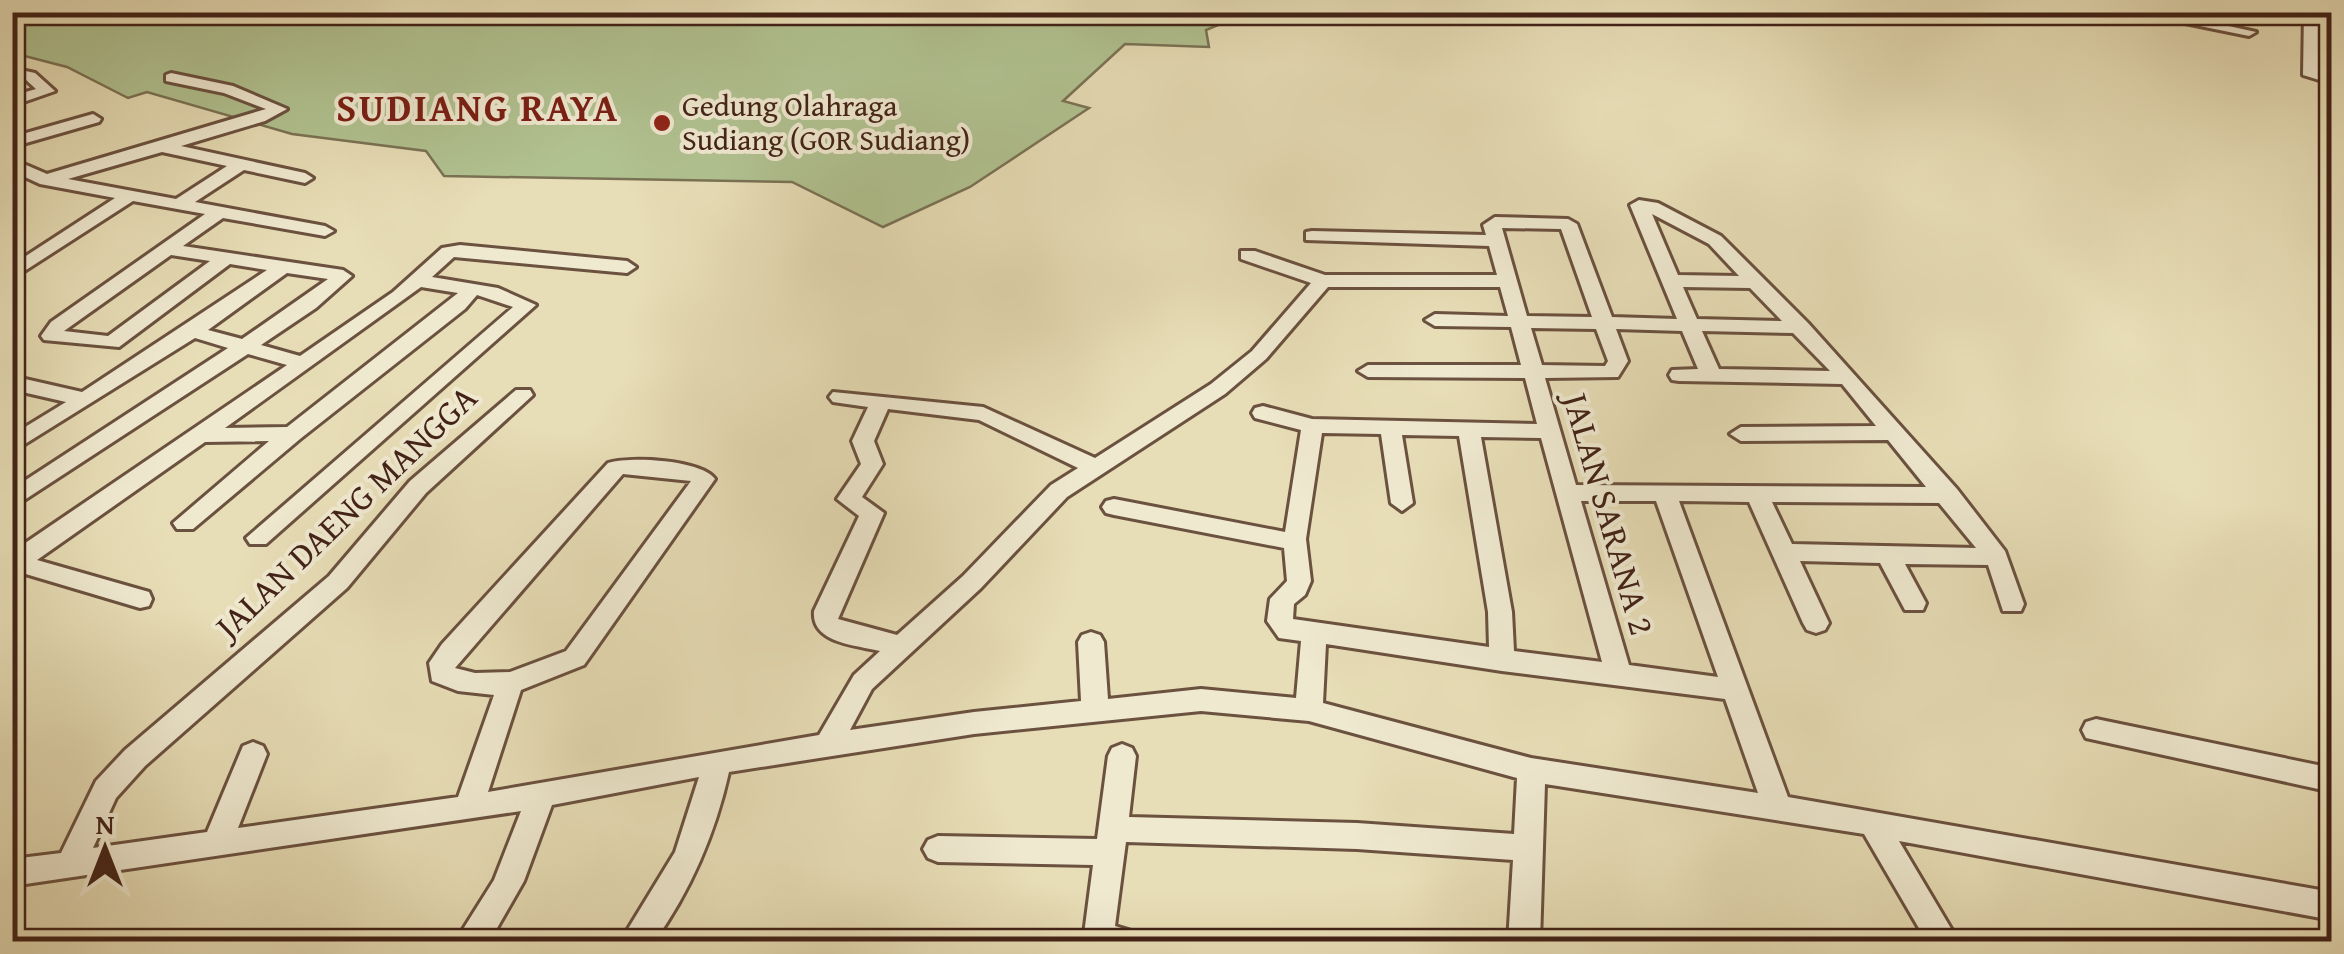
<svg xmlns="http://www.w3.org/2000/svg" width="2344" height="954" viewBox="0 0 2344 954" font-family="'Gentium Book Plus',serif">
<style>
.green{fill:#b1c291;stroke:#7a7254;stroke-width:2.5}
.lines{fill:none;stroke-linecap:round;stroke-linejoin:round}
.street-casing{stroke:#6b513f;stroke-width:6}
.street{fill:#efe9d0;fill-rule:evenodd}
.poi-dot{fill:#8f2418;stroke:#efe9d0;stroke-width:4}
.labels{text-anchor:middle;stroke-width:8;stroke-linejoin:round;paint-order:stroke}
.far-poi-label{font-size:30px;fill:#422217;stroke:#efe9d0;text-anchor:start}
.street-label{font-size:35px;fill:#422217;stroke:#efe9d0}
.far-district-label{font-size:38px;font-weight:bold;letter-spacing:2.5px;fill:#7a1f14;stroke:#efe9d0}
</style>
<rect width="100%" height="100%" fill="#e7ddb6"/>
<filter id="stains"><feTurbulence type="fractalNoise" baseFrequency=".002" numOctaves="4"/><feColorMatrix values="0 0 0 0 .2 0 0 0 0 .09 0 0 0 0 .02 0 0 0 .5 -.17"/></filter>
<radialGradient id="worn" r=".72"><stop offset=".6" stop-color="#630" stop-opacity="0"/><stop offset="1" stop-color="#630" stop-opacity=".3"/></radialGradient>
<polygon class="green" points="12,13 1220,13 1218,25 1206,30 1209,47 1125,44 1063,101 1089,108 970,187 883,227 792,182 444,176 426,151 292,134 147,92 128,98 67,67 13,53"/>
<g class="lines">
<g class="street-casing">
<g id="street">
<polygon points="2131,12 2164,12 2256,32 2249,36"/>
<polygon points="2304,12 2318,12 2319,72 2332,75 2332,84 2303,75"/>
<polygon points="12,68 35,73 55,91 12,106 12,96 36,89 25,79 12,77"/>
<path d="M 171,73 L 233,86 L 287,109 L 265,121 L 181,146 L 305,173 L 313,178 L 305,183 L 244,170 L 195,202 L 325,226 L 334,231 L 325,236 L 223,218 L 183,246 L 343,270 L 352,276 L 316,308 L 261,345 L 300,356 L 393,292 L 442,248 L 460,245 L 627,261 L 636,267 L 627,273 L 454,257 L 432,277 L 498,288 L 536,305 L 266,544 L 250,544 L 246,538 L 513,307 L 477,295 L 465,309 L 300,439 L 193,529 L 177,529 L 173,523 L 269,441 L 205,442 L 37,560 L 149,592 L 152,599 L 149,606 L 140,608 L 19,572 L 12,574 L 12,552 L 287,365 L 248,354 L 12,508 L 12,489 L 228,348 L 195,338 L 12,452 L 12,435 L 66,402 L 18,391 L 15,386 L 25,379 L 82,392 L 267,270 L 230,264 L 119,347 L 44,340 L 41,336 L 51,322 L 205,214 L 133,201 L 12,279 L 12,265 L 115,198 L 40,184 L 12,171 L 12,159 L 47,174 L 266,109 L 224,93 L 166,81 L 166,75 ZM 162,152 L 227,166 L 176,199 L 68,179 ZM 171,255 L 210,261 L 108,336 L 64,331 ZM 287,273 L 328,279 L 242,339 L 208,330 ZM 421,287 L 458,293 L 287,427 L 225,428 Z"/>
<polygon points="93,114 101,119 99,122 12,147 12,137"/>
<path d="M 1639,200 L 1658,203 L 1721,236 L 1808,323 L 1957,489 L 2005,551 L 2024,604 L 2021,611 L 2003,611 L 1988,565 L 1905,564 L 1926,603 L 1923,610 L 1905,610 L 1880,563 L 1800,561 L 1829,623 L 1825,630 L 1816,633 L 1807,630 L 1803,623 L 1749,502 L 1679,501 L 1788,797 L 2332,892 L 2332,920 L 1899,841 L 1959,942 L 1927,942 L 1864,834 L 1545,784 L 1540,942 L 1508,942 L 1513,860 L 1357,849 L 1126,842 L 1115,926 L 1135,932 L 1139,942 L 1083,942 L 1093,865 L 938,862 L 928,858 L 923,849 L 928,840 L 938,836 L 1097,839 L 1108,756 L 1112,748 L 1122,744 L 1132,748 L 1136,756 L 1129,817 L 1357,823 L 1514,834 L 1517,778 L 1309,721 L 1201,711 L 974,734 L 729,772 C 715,834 691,890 654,942 L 620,942 L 675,852 L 699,777 L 552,805 L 524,881 L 489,942 L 455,942 L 494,880 L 521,811 L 12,886 L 12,859 L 61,853 L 96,781 L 125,750 L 329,576 L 410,481 L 516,390 L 530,390 L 533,395 L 426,493 L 347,588 L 145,766 L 116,798 L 93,848 L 207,832 L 243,746 L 253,742 L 263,746 L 267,754 L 238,828 L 458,797 L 494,695 L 458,691 L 432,681 L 429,663 L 442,644 L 608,463 C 631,456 701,460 715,479 L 584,665 L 521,690 L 488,792 L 819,735 L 854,675 L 880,651 C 855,645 811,643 814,611 L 859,516 L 837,499 L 861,464 L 852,441 L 868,407 L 833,402 L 829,397 L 833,392 L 983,407 L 1095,458 L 1211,384 L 1252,351 L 1311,283 L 1241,259 L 1241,251 L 1255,251 L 1325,275 L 1497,275 L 1489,246 L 1306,240 L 1306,232 L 1312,231 L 1486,235 L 1483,225 L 1495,217 L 1568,219 L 1577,224 L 1612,317 L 1677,319 L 1630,205 ZM 1652,214 L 1709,244 L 1739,276 L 1678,275 ZM 1502,228 L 1561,229 L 1592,317 L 1527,316 ZM 1328,287 L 1500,287 L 1508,316 L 1435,314 L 1425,320 L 1435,326 L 1511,327 L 1521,365 L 1368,365 L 1358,371 L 1368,377 L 1525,378 L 1537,424 L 1312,419 L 1263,406 L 1255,408 L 1252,413 L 1255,418 L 1301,430 L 1285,532 L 1114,499 L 1106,501 L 1102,507 L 1106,513 L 1114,515 L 1284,548 L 1287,581 L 1270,599 L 1267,621 L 1279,638 L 1301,641 L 1296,698 L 1201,689 L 1108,699 L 1104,642 L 1100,635 L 1091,632 L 1082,635 L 1078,642 L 1081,701 L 974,712 L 850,730 L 872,689 L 981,588 L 1067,497 L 1225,394 L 1266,359 ZM 1683,287 L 1750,288 L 1782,321 L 1697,319 ZM 1531,328 L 1596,329 L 1608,361 L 1605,366 L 1542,365 ZM 1616,329 L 1682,331 L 1698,369 L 1672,370 L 1669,375 L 1672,380 L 1679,381 L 1842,384 L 1876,426 L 1741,427 L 1730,434 L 1741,441 L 1888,440 L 1926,487 L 1576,485 L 1545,378 L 1618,377 L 1628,361 ZM 1702,331 L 1793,333 L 1830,371 L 1719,369 ZM 888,409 L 979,420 L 1078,468 L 1051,485 L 963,576 L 897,635 L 838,619 L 884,513 L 862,497 L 883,464 L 874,441 ZM 1322,433 L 1381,434 L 1391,503 L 1402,511 L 1413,503 L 1402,435 L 1459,436 L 1488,612 L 1489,647 L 1293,619 L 1294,604 L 1305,595 L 1311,581 L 1306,539 ZM 1481,437 L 1541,438 L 1602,662 L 1514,651 L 1512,612 ZM 623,474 L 691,481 L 566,651 L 510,672 L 475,673 L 455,668 ZM 1581,501 L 1656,501 L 1718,677 L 1629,665 ZM 1772,502 L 1939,503 L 1976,548 L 1792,544 ZM 1326,644 L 1502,671 L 1725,699 L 1758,793 L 1531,758 L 1323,703 Z"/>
<polygon points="2096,719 2332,768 2332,792 2086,738 2082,730 2086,722"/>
</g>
</g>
<use href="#street" class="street"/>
</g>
<circle class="poi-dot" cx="662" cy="123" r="10"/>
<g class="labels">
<g class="far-poi-label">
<text x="682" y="116">Gedung Olahraga<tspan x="682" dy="34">Sudiang (GOR Sudiang)</tspan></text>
</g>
<g class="street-label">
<text transform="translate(346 512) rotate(-44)" y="12">JALAN DAENG MANGGA</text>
<text transform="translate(1609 514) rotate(74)" y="12">JALAN SARANA 2</text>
</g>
<g class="far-district-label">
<text x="478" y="121">SUDIANG RAYA</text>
</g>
</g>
<rect width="2344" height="954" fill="none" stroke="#e7ddb6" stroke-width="50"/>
<rect x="15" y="15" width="2314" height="924" fill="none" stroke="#422217" stroke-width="5"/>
<rect x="25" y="25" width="2294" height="904" fill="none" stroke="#422217" stroke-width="2.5"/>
<g transform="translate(105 849)" stroke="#efe9d0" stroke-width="8" paint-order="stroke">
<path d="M0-8L18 38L0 25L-18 38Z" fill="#422217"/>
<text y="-15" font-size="28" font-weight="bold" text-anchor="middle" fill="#422217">N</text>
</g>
<rect width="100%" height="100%" filter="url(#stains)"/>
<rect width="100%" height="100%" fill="url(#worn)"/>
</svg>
